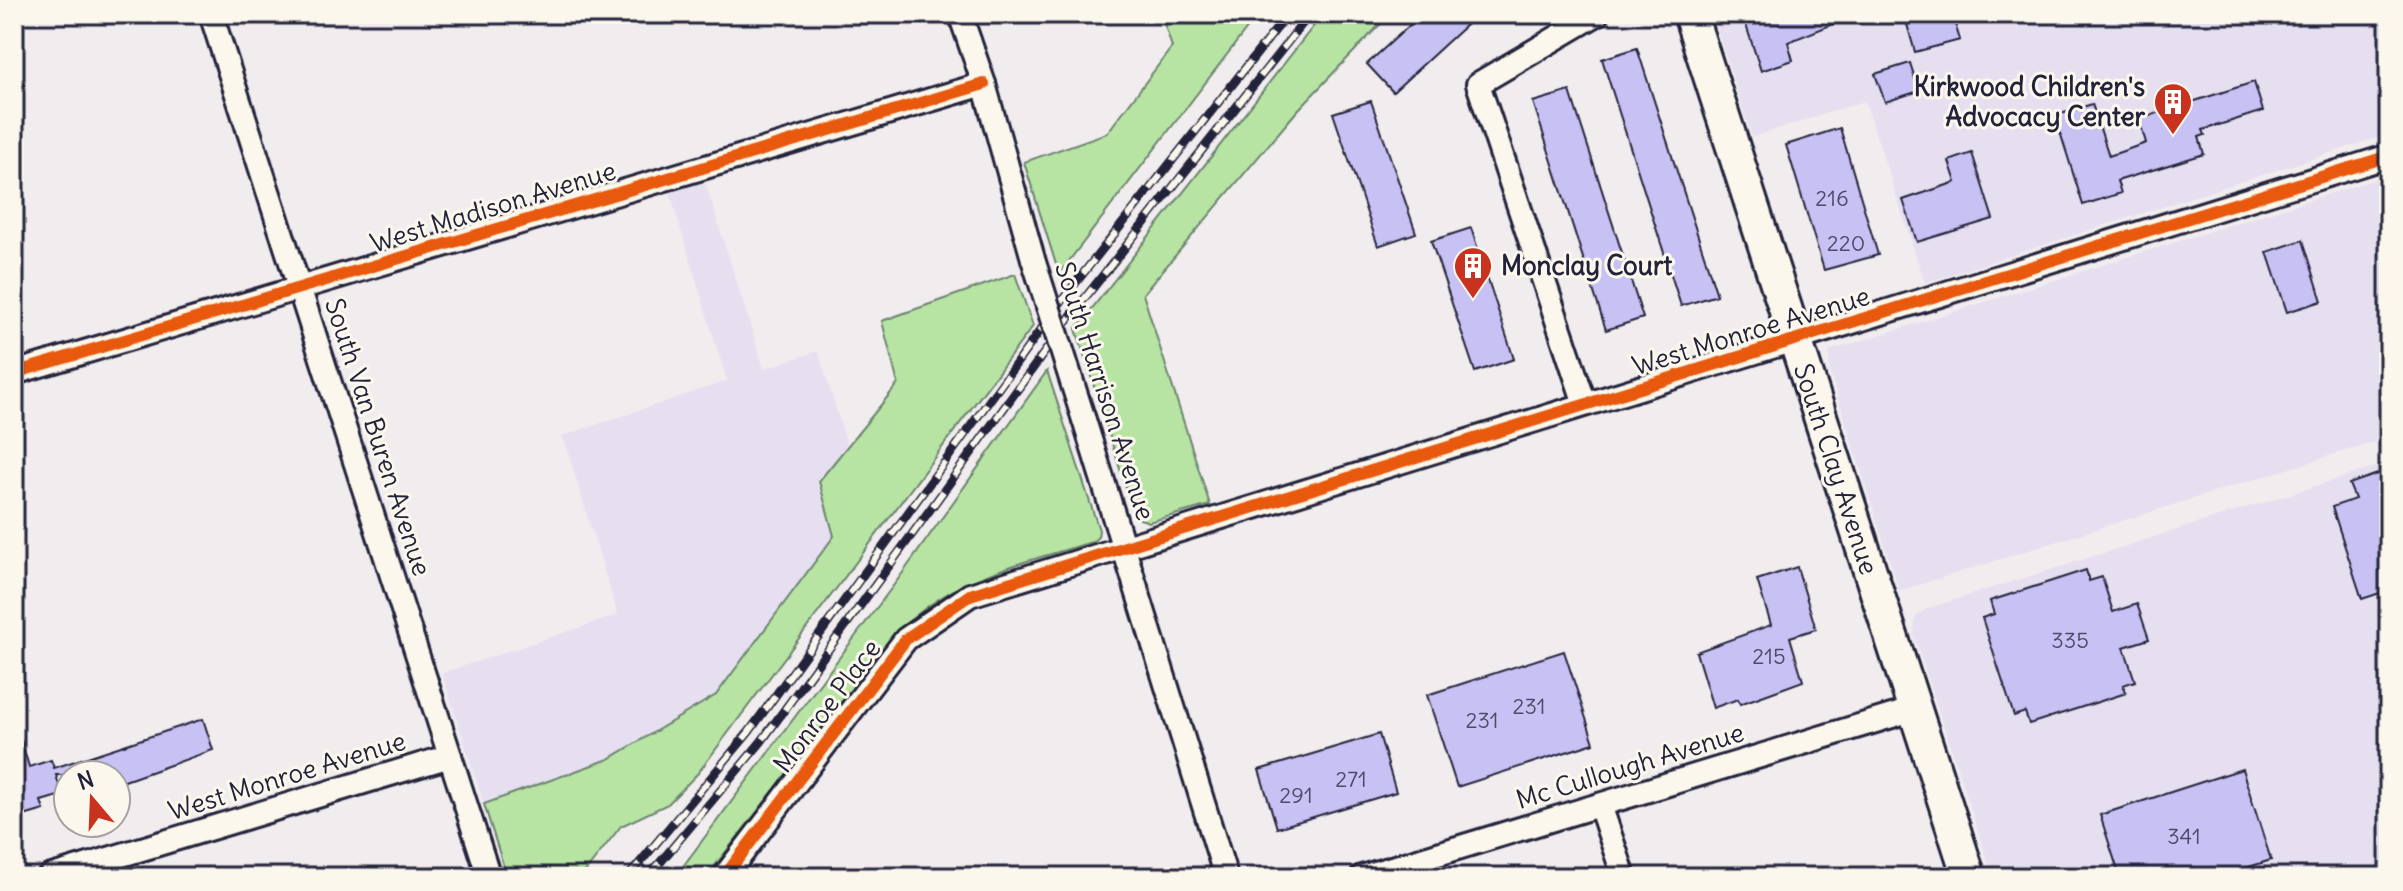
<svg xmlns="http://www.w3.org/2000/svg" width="2403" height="891" viewBox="0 0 2403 891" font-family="Delius,sans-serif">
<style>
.built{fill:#e5dff0}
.green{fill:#b7e4a3;stroke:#6c836f;stroke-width:2}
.building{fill:#c8c2f4;stroke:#22223b;stroke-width:2}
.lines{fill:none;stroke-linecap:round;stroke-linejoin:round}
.street-casing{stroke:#22223b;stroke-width:28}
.secondary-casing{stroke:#22223b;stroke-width:38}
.street{stroke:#fbf7ec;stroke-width:22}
.secondary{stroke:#fbf7ec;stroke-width:32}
.rail-casing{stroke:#22223b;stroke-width:9}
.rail{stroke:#fbf7ec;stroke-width:6;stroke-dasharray:18;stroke-linecap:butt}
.street-bridge-casing{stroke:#22223b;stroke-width:28;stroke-linecap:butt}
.street-bridge{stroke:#fbf7ec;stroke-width:22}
.cycleway-casing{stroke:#fbf7ec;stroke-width:17}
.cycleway{stroke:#e8590c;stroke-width:12}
.labels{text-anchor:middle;stroke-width:6;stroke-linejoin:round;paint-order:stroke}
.number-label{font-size:22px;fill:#4c4a69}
.poi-label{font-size:26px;font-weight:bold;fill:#22223b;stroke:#fbf7ec;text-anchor:end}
.street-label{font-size:26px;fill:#22223b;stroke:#fbf7ec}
</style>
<rect width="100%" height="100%" fill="#f1ecee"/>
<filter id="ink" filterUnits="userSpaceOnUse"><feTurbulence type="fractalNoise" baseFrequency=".0125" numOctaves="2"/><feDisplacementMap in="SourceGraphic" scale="16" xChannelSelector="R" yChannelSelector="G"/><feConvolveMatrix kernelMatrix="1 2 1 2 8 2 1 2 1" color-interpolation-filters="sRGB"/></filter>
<g filter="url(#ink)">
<g class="built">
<polygon points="1712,14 2389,14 2389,134 1925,283 1865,101 1752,137"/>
<polygon points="2389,175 2389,437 1899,591 1830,372 1829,351"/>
<polygon points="704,179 764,369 818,351 848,448 819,481 834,536 716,695 609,759 484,804 442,673 618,615 563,436 727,381 669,190"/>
<polygon points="2389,463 2389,877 1993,877 1914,636 1915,617 1926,609"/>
</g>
<g class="green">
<polygon points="1161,14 1258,14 1059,274 1024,162 1107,133 1172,47"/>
<polygon points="1323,14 1390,14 1297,111 1143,294 1210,505 1149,522 1137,518 1133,510 1076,329"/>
<polygon points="1015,274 1033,326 698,773 668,804 621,826 581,877 507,877 484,804 609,759 716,695 834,536 819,481 898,384 882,321"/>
<path d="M 1047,371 L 1099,530 L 1098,537 L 1092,542 C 1020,564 946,578 895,636 L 706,877 L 675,877 L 899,578 Z"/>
</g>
<g class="building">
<polygon points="1422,14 1478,14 1393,92 1367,64"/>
<polygon points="1771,14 1855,14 1856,15 1788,42 1793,60 1761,71 1745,22"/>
<polygon points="1904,14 1952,14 1960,40 1915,52"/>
<polygon points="1637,48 1717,295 1681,306 1602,59"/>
<polygon points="1910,63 1919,91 1885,102 1875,74"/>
<polygon points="2254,82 2263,111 2203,130 2205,135 2199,137 2204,154 2117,181 2121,193 2083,205 2055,116 2092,104 2109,156 2146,143 2139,119"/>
<polygon points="1570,91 1643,318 1606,330 1533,102"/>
<polygon points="1371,101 1416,233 1378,246 1333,113"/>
<polygon points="1840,128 1878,255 1824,270 1786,145"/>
<polygon points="1972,153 1993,219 1917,242 1903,200 1956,182 1949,161"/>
<polygon points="1471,228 1514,359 1475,372 1431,241"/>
<polygon points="2303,240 2322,301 2287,312 2267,252"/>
<polygon points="2389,470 2389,590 2362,599 2332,507 2355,499 2349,484"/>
<polygon points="1797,567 1816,629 1790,637 1803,681 1740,704 1738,699 1713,708 1696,652 1771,625 1757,580"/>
<polygon points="2086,570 2089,581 2102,577 2113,612 2137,604 2149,639 2124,647 2135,681 2123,685 2126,693 2029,724 2025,712 2014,716 1982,618 1994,614 1990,601"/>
<polygon points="1564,651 1594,743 1457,787 1427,695"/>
<polygon points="203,719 213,750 116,784 116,775 56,775 62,795 41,801 44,810 14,819 14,734 19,733 29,767 51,760 54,768"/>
<polygon points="1379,734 1396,792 1277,828 1259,770"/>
<polygon points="2242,769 2271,860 2217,877 2120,877 2100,815"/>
</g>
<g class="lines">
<g class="street-casing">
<g id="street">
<polyline points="211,14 489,877"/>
<polyline points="960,14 984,84 1033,259"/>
<polyline points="14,373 984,84"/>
<polyline points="1585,404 1478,84 1597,14"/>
<polyline points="1084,420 1226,877"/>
<polyline points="1600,805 1624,877"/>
<polyline points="49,877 450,756"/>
<polyline points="724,877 906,639 970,595 2389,156"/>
<polyline points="1362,877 1915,709"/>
</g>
</g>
<g class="secondary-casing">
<polyline id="secondary" points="1690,14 1969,877"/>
</g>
<use href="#street" class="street"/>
<use href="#secondary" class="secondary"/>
<g class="rail-casing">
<g id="rail">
<polyline points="628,877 749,732 1063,299 1288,14"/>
<polyline points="648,877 761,742 1073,313 1310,14"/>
</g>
</g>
<use href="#rail" class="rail"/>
<g class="street-bridge-casing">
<polyline id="street-bridge" points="1033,259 1084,420"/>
</g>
<use href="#street-bridge" class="street-bridge"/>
<g class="cycleway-casing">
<g id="cycleway">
<polyline points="14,373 984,84"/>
<polyline points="724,877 906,639 970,595 2389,156"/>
</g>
</g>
<use href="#cycleway" class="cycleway"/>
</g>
</g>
<defs>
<g id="building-pin" transform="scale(2)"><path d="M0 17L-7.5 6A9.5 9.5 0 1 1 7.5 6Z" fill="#c8321e" stroke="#fbf7ec"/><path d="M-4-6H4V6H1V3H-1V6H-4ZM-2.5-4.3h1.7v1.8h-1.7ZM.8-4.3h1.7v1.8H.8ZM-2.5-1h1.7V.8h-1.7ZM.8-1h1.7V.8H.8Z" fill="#fff"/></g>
</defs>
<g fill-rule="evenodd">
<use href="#building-pin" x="2173" y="102"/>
<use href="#building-pin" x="1473" y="266"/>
</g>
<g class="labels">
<g class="number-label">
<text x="1832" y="206">216</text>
<text x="1846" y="251">220</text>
<text x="2070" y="648">335</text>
<text x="1769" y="664">215</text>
<text x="1529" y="714">231</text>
<text x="1482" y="728">231</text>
<text x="1351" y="787">271</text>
<text x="1296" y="803">291</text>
<text x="2184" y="844">341</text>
</g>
<g class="poi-label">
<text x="2145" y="96">Kirkwood Children's<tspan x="2145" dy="30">Advocacy Center</tspan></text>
<text x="1501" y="275" text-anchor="start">Monclay Court</text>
</g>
<g class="street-label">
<text transform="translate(493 207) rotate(-17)" y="9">West Madison Avenue</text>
<text transform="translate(1751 331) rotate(-17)" y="9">West Monroe Avenue</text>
<text transform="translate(1105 391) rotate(72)" y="9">South Harrison Avenue</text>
<text transform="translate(378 437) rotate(72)" y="9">South Van Buren Avenue</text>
<text transform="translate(1836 469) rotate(72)" y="9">South Clay Avenue</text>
<text transform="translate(827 706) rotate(-53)" y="9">Monroe Place</text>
<text transform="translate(1630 766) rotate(-17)" y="9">Mc Cullough Avenue</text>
<text transform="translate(287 776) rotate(-17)" y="9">West Monroe Avenue</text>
</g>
</g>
<rect width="2403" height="891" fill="none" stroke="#fbf7ec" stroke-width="48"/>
<rect x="24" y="24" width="2355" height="843" fill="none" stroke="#22223b" stroke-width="3" filter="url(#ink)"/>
<g transform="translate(92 799) rotate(341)"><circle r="38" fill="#fbf7ec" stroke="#a4a2a5" stroke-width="2"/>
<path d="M0-6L14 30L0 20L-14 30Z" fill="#c8321e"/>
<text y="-12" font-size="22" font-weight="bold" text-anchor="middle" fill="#22223b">N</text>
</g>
</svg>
